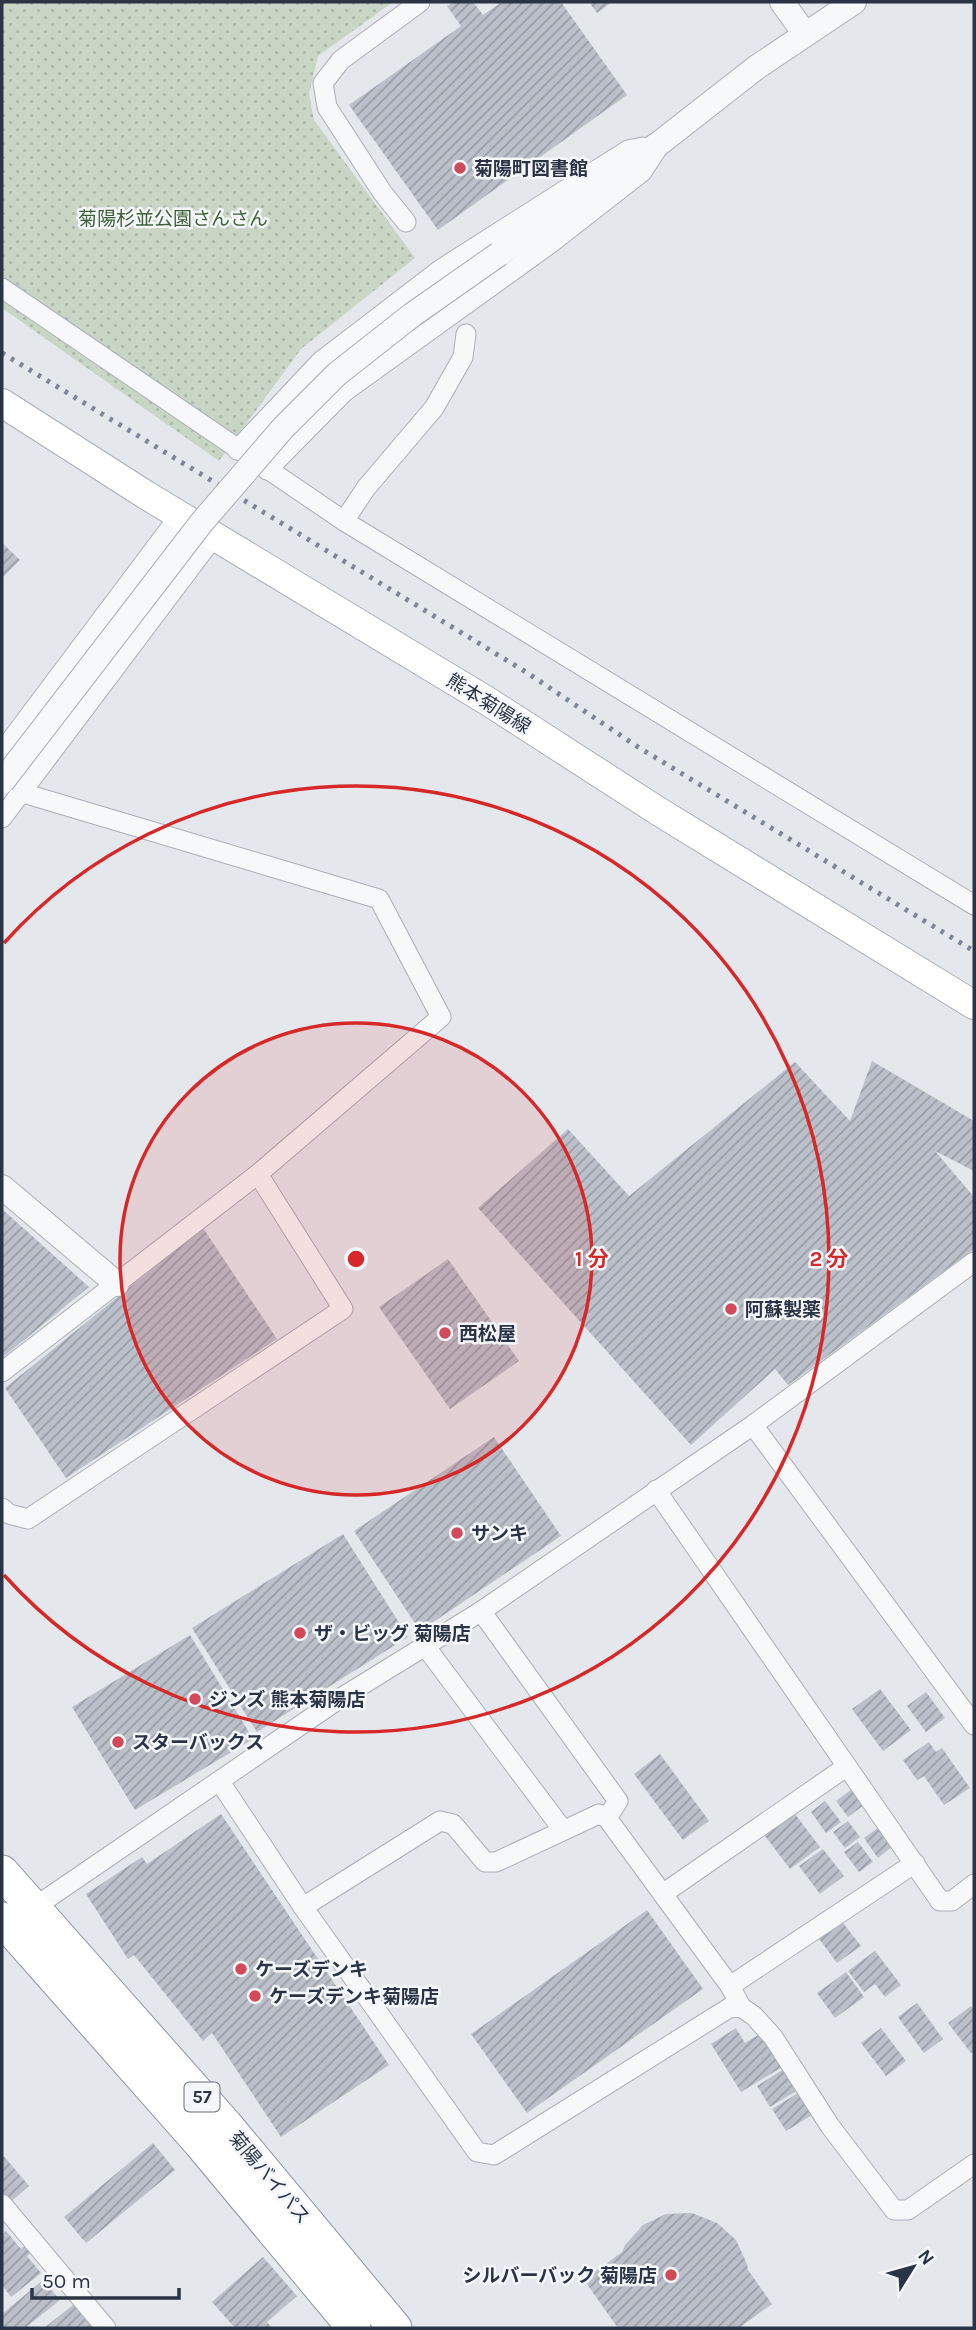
<svg xmlns="http://www.w3.org/2000/svg" width="976" height="2330" viewBox="0 0 976 2330" font-family="Karla,'Noto Sans JP',sans-serif">
<style>
.green{fill:url(#green-dots)}
.building{fill:url(#building-hatch)}
.lines{fill:none;stroke-linecap:round;stroke-linejoin:round}
.minor-casing{stroke:#a9aeb7;stroke-width:21}
.tertiary-casing{stroke:#a9aeb7;stroke-width:26}
.secondary-casing{stroke:#a9aeb7;stroke-width:30}
.trunk-casing{stroke:#8b94a3;stroke-width:35}
.minor{stroke:#f7f8fa;stroke-width:19}
.tertiary{stroke:#f7f8fa;stroke-width:24}
.secondary{stroke:#fff;stroke-width:28}
.trunk{stroke:#fff;stroke-width:33}
.rail{stroke:#7d8696;stroke-width:5;stroke-dasharray:3.5 7;stroke-linecap:butt}
.tertiary-bridge-casing{stroke:#a9aeb7;stroke-width:26;stroke-linecap:butt}
.tertiary-bridge{stroke:#f7f8fa;stroke-width:24}
.ring{fill:none;stroke:#d62828;stroke-width:3.5}
.poi-dot{fill:#d1495b;stroke:#f4f6f9;stroke-width:2.5}
.labels{text-anchor:middle;stroke-width:5;stroke-linejoin:round;paint-order:stroke}
.shield{fill:#f4f6f9;stroke:#676e7b;stroke-width:2}
.shield-label{font-size:18px;font-weight:bold;fill:#2b3445}
.poi-label{font-size:19px;font-weight:bold;fill:#2b3445;stroke:#f4f6f9;text-anchor:start}
.park-label{font-size:19px;fill:#3f6138;stroke:#f4f6f9}
.street-label{font-size:19px;fill:#2b3445;stroke:#f4f6f9}
.centre{fill:#d62828;stroke:#f4f6f9;stroke-width:3.5}
.ring-label{font-size:21px;text-anchor:middle;font-weight:bold;fill:#d62828;stroke:#f4f6f9;stroke-width:5;stroke-linejoin:round;paint-order:stroke}
</style>
<defs>
<pattern id="green-dots" width="8" height="8" patternUnits="userSpaceOnUse" patternTransform="scale(1.75)"><rect width="8" height="8" fill="#c9d6c5"/><path d="M2 2h.1M6 6h.1" fill="none" stroke="#adb8ab" stroke-width="1.8" stroke-linecap="round"/></pattern>
<pattern id="building-hatch" width="6" height="6" patternUnits="userSpaceOnUse" patternTransform="scale(1.75)"><rect width="6" height="6" fill="#bbc0ca"/><path d="M-1 1l2-2M0 6l6-6M5 7l2-2" fill="none" stroke="#989da6"/></pattern>
</defs>
<rect width="100%" height="100%" fill="#e4e7ec"/>
<polygon class="green" points="2,2 393,2 318,56 309,94 314,120 415,258 301,349 219,461 2,308"/>
<g class="building">
<polygon points="454,2 473,2 483,15 502,2 561,2 627,95 438,230 349,105 461,26 447,6"/>
<polygon points="589,2 612,2 597,13"/>
<polygon points="2,543 20,560 2,578"/>
<polygon points="872,1061 974,1121 974,1171 935,1151 974,1197 974,1249 788,1385 775,1369 691,1445 478,1208 568,1129 629,1196 795,1062 850,1121"/>
<polygon points="2,1209 89,1287 2,1358"/>
<polygon points="203,1228 277,1339 66,1478 5,1388"/>
<polygon points="448,1259 519,1361 450,1409 379,1307"/>
<polygon points="494,1437 561,1536 420,1631 354,1531"/>
<polygon points="343,1534 408,1637 257,1732 192,1628"/>
<polygon points="190,1635 253,1739 135,1810 72,1707"/>
<polygon points="880,1689 911,1730 883,1751 852,1709"/>
<polygon points="926,1692 945,1718 926,1732 907,1706"/>
<polygon points="929,1742 936,1752 942,1748 970,1788 944,1805 924,1776 917,1780 903,1760"/>
<polygon points="660,1754 709,1821 683,1840 634,1774"/>
<polygon points="852,1789 864,1805 848,1817 836,1801"/>
<polygon points="825,1801 841,1822 826,1833 811,1812"/>
<polygon points="221,1814 389,2065 281,2137 212,2033 203,2041 134,1955 128,1959 86,1894 142,1857 147,1864"/>
<polygon points="795,1814 820,1847 790,1869 765,1836"/>
<polygon points="848,1821 860,1837 845,1848 833,1832"/>
<polygon points="879,1827 893,1846 878,1858 864,1838"/>
<polygon points="858,1842 873,1862 859,1872 844,1852"/>
<polygon points="823,1849 844,1876 820,1894 799,1866"/>
<polygon points="647,1910 703,1989 527,2113 471,2034"/>
<polygon points="840,1919 861,1946 837,1963 817,1936"/>
<polygon points="875,1951 901,1985 885,1997 875,1984 864,1992 848,1971"/>
<polygon points="846,1972 864,1997 835,2018 817,1993"/>
<polygon points="917,2003 943,2039 924,2053 898,2017"/>
<polygon points="971,2006 974,2011 974,2051 971,2053 948,2023"/>
<polygon points="736,2028 745,2043 763,2032 784,2066 741,2092 711,2044"/>
<polygon points="881,2028 906,2061 886,2076 861,2043"/>
<polygon points="784,2069 798,2090 770,2107 757,2086"/>
<polygon points="798,2093 812,2115 786,2131 772,2109"/>
<polygon points="153,2143 175,2170 86,2243 64,2217"/>
<polygon points="2,2154 29,2186 7,2205 2,2199"/>
<polygon points="692,2213 717,2223 736,2240 747,2264 748,2270 772,2304 739,2328 618,2328 584,2280 622,2252 625,2245 643,2225 666,2214"/>
<polygon points="6,2231 21,2249 28,2243 34,2250 27,2256 41,2273 11,2297 2,2285 2,2235"/>
<polygon points="263,2257 297,2296 267,2322 272,2328 235,2328 212,2302"/>
<polygon points="43,2280 60,2300 25,2328 2,2328 2,2314"/>
<polygon points="78,2301 82,2305 77,2309 92,2328 44,2328"/>
</g>
<g class="lines">
<g class="minor-casing">
<g id="minor">
<polyline points="406,222 382,192 327,107 323,83 341,60 420,2"/>
<polyline points="2,288 344,521 974,905"/>
<polyline points="237,450 321,361 441,269 628,150 643,147"/>
<polyline points="267,470 344,392 551,243 642,172 659,146"/>
<polyline points="344,521 366,488 434,408 463,357 466,334"/>
<polyline points="2,752 180,515"/>
<polyline points="2,818 215,535"/>
<polyline points="2,1372 258,1174 441,1017 379,899 23,793"/>
<polyline points="753,1425 974,1725"/>
<polyline points="656,1490 940,1901 952,1901 974,1884"/>
<polyline points="2,1508 9,1514 28,1519 343,1309 258,1174"/>
<polyline points="481,1611 618,1801 607,1818"/>
<polyline points="425,1646 563,1830"/>
<polyline points="220,1782 303,1907 477,2152 494,2155 729,2008 741,2007 754,2016 773,2037 830,2126 894,2210 908,2210 974,2164"/>
<polyline points="664,1893 846,1767"/>
<polyline points="303,1907 440,1821 453,1824 485,1862 496,1862 599,1814 607,1818 730,1986 741,2007"/>
<polyline points="26,1913 336,1701 480,1612 753,1425 974,1262"/>
<polyline points="730,1986 915,1863"/>
<polyline points="2,2204 106,2328"/>
</g>
</g>
<g class="tertiary-casing">
<g id="tertiary">
<polyline points="782,2 805,34"/>
<polyline points="499,254 661,142 757,67 854,2"/>
<polyline points="2,1187 117,1284"/>
</g>
</g>
<g class="secondary-casing">
<polyline id="secondary" points="2,403 146,495 489,702 658,811 974,1005"/>
</g>
<g class="trunk-casing">
<g id="trunk">
<polyline points="2,1872 226,2125 395,2328"/>
<polyline points="2,1919 200,2143 354,2328"/>
</g>
</g>
<use href="#minor" class="minor"/>
<use href="#tertiary" class="tertiary"/>
<use href="#secondary" class="secondary"/>
<use href="#trunk" class="trunk"/>
<polyline class="rail" points="2,353 526,672 638,747 974,951"/>
<g class="tertiary-bridge-casing">
<polyline id="tertiary-bridge" points="2,782 202,522 283,428 337,374 412,315 499,254"/>
</g>
<use href="#tertiary-bridge" class="tertiary-bridge"/>
</g>
<circle cx="356" cy="1259" r="236" fill="#d62828" fill-opacity=".12"/>
<g class="ring">
<circle cx="356" cy="1259" r="236"/>
<path d="M4 943A473 473 0 1 1 4 1575"/>
</g>
<g class="poi-dot">
<circle cx="460" cy="168" r="7"/>
<circle cx="731" cy="1309" r="7"/>
<circle cx="445" cy="1333" r="7"/>
<circle cx="457" cy="1533" r="7"/>
<circle cx="300" cy="1633" r="7"/>
<circle cx="195" cy="1699" r="7"/>
<circle cx="118" cy="1742" r="7"/>
<circle cx="241" cy="1969" r="7"/>
<circle cx="255" cy="1996" r="7"/>
<circle cx="671" cy="2275" r="7"/>
</g>
<g class="labels">
<rect class="shield" x="184.5" y="2082.5" width="35" height="29" rx="5"/>
<g class="shield-label">
<text x="202" y="2103">57</text>
</g>
<g class="poi-label">
<text x="474" y="175">菊陽町図書館</text>
<text x="745" y="1316">阿蘇製薬</text>
<text x="459" y="1340">西松屋</text>
<text x="471" y="1540">サンキ</text>
<text x="314" y="1640">ザ・ビッグ 菊陽店</text>
<text x="209" y="1706">ジンズ 熊本菊陽店</text>
<text x="132" y="1749">スターバックス</text>
<text x="255" y="1976">ケーズデンキ</text>
<text x="269" y="2003">ケーズデンキ菊陽店</text>
<text x="657" y="2282" text-anchor="end">シルバーバック 菊陽店</text>
</g>
<g class="park-label">
<text x="173" y="225">菊陽杉並公園さんさん</text>
</g>
<g class="street-label">
<text transform="translate(489 703) rotate(32)" y="7">熊本菊陽線</text>
<text transform="translate(270 2177) rotate(50)" y="7">菊陽バイパス</text>
</g>
</g>
<circle cx="356" cy="1259" r="10" class="centre"/>
<g class="ring-label">
<text x="592" y="1266">1 分</text>
<text x="829" y="1266">2 分</text>
</g>
<rect width="976" height="2330" fill="none" stroke="#2b3445" stroke-width="7"/>
<g transform="translate(913 2267) rotate(53)" stroke="#f4f6f9" stroke-width="5" paint-order="stroke">
<path d="M0-5L12 26L0 18L-12 26Z" fill="#2b3445"/>
<text y="-10" font-size="19" font-weight="bold" text-anchor="middle" fill="#2b3445">N</text>
</g>
<path d="M32 2288v10h147v-10" fill="none" stroke="#2b3445" stroke-width="3.5"/>
<text x="42" y="2288" font-size="21" fill="#2b3445" stroke="#f4f6f9" stroke-width="5" paint-order="stroke">50 m</text>
</svg>
